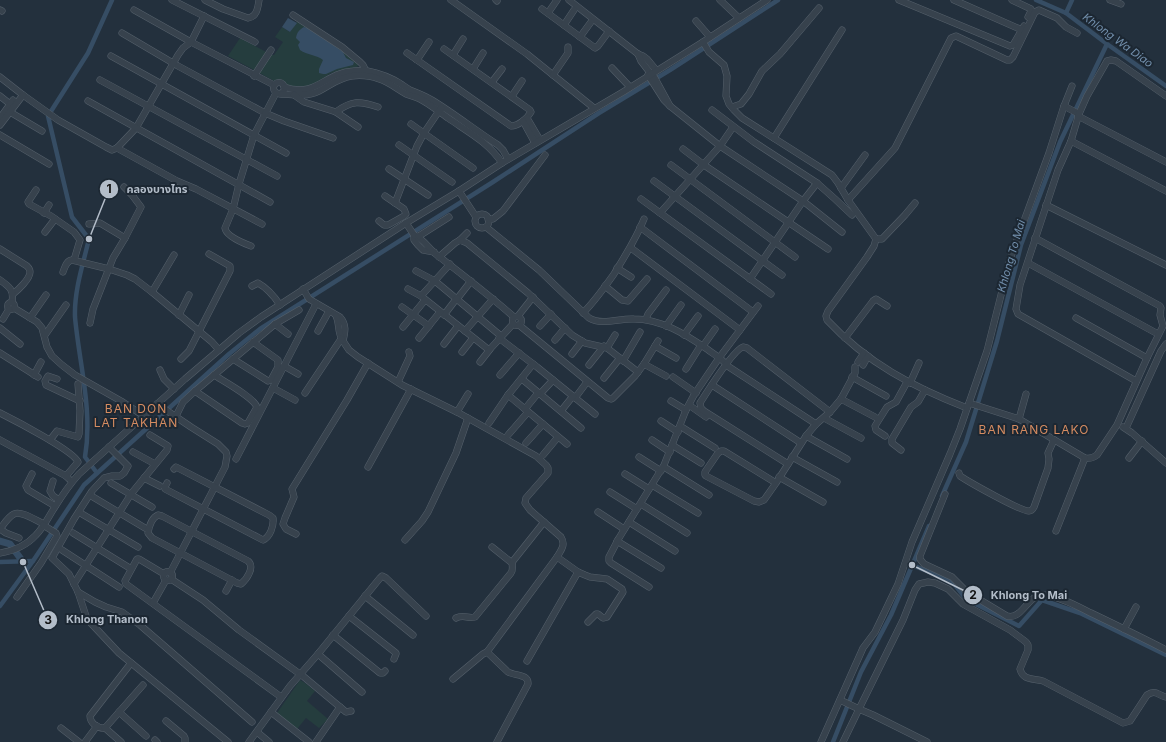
<svg xmlns="http://www.w3.org/2000/svg" width="1166" height="742" viewBox="0 0 1166 742" font-family="Inter,'Noto Sans Thai',sans-serif">
<style>
.green{fill:#253d3e}
.water{fill:#364d64}
.lines{fill:none;stroke-linecap:round;stroke-linejoin:round}
.canal{stroke:#364d64;stroke-width:4.5}
.river{stroke:#364d64;stroke-width:7}
.minor-casing{stroke:#55606b;stroke-width:7}
.minor{stroke:#37424d;stroke-width:6}
.labels{text-anchor:middle;stroke-width:4;stroke-linejoin:round;paint-order:stroke}
.water-label{font-size:11px;font-style:italic;fill:#728fac;stroke:#1c2732}
.quarter-label{font-size:12px;letter-spacing:1px;fill:#d68c61;stroke:#1c2732}
.leader{fill:none;stroke:#b3bdc9;stroke-width:1.5}
.callout-dot{fill:#b3bdc9;stroke:#1c2732;stroke-width:1.5}
.mark-label{font-size:12px;text-anchor:middle;font-weight:bold;fill:#111}
.callout-label{font-size:11px;text-anchor:middle;font-weight:bold;fill:#b3bdc9;stroke:#1c2732;stroke-width:4;stroke-linejoin:round;paint-order:stroke}
</style>
<rect width="100%" height="100%" fill="#23303d"/>
<g class="green">
<polygon points="298,20 318,32 360,63 357,67 331,73 324,78 310,86 298,87 289,86 284,82 278,83 228,56 240,38 272,55 274,55 283,42 275,37 282,27 290,32"/>
<polygon points="300,680 305,683 315,691 307,701 328,719 319,728 306,718 297,729 277,713"/>
</g>
<g class="water">
<polygon points="288,18 297,23 290,32 282,27"/>
<path d="M 304,27 L 310,29 L 343,52 L 346,58 L 354,62 L 353,65 L 337,69 L 326,74 L 323,74 L 319,73 L 319,69 L 323,60 C 317,55 307,55 300,50 L 298,45 L 300,42 L 296,38 C 297,32 299,30 304,27 Z"/>
</g>
<g class="lines">
<g class="canal">
<polyline points="1036,0 1066,13 1107,44 1166,86"/>
<polyline points="1066,13 1072,0"/>
<path d="M 97,473 L 85,457 C 93,410 79,363 75,317 C 74,291 83,264 89,239 L 72,217 L 48,116 L 88,53 L 112,0"/>
<polyline points="942,496 966,442 997,341 1021,245 1060,142 1107,44"/>
<polyline points="0,562 33,561"/>
<polyline points="912,565 952,581 966,599 1019,626 1042,600 1080,613 1166,655"/>
<polyline points="0,606 33,561 84,485 229,354 260,329 493,182 599,113 670,70 778,0"/>
<polyline points="833,742 861,672 891,615 929,526"/>
</g>
<polyline class="river" points="0,541 10,544 23,562"/>
<g class="minor-casing">
<g id="minor">
<polyline points="172,0 255,42"/>
<path d="M 205,0 L 223,9 L 248,18 C 257,17 258,7 259,0"/>
<polyline points="451,0 527,54 594,108"/>
<polyline points="496,0 497,1"/>
<polyline points="569,0 638,54 643,56 647,59 656,70"/>
<polyline points="720,0 739,18"/>
<polyline points="899,0 1010,46 1013,45 1024,26"/>
<polyline points="954,0 1022,30"/>
<polyline points="1012,0 1031,9 1031,11 1028,17"/>
<polyline points="1110,0 1121,4"/>
<polyline points="542,9 595,48 598,46 609,31"/>
<polyline points="0,10 2,11"/>
<polyline points="134,10 191,42 274,85"/>
<polyline points="548,13 557,0"/>
<polyline points="293,15 342,47 360,62 363,65 366,71 366,74"/>
<polyline points="696,21 710,37"/>
<polyline points="564,25 574,10"/>
<polyline points="122,33 178,66 265,113 284,121 333,138"/>
<polyline points="580,37 591,22"/>
<path d="M 429,42 L 417,60 L 511,126 C 518,126 527,119 531,112 L 530,110 L 444,49"/>
<polyline points="703,42 709,52 724,65 727,76 726,96 729,104 734,110 742,118 832,175 838,183 848,200 876,239"/>
<polyline points="407,53 417,60"/>
<polyline points="638,54 641,61 651,74"/>
<polyline points="453,55 463,39"/>
<polyline points="111,56 286,153"/>
<polyline points="612,68 630,87"/>
<polyline points="473,69 483,53"/>
<polyline points="553,75 568,53 568,47"/>
<polyline points="648,75 664,100 670,106 652,73"/>
<polyline points="254,76 271,50"/>
<polyline points="0,77 23,95 58,120 106,147 112,150 117,148 136,128 178,55 183,48 191,42 204,16"/>
<polyline points="100,80 277,176"/>
<polyline points="492,82 502,69"/>
<circle cx="279" cy="88" r="5.5"/>
<path d="M 284,87 C 318,98 323,73 353,71 C 367,69 382,74 394,80 C 400,83 405,87 410,90 C 418,93 425,96 432,100 C 455,114 476,131 498,145 L 503,150 L 508,159"/>
<path d="M 280,94 C 293,95 307,97 319,91 C 331,85 338,78 352,76 C 361,75 371,76 379,79 C 389,82 397,89 406,94 C 411,96 416,97 420,99 C 430,104 439,112 448,118 C 468,132 488,142 502,163"/>
<polyline points="294,95 304,102 336,112 358,127"/>
<polyline points="0,96 10,104"/>
<polyline points="512,96 522,81"/>
<polyline points="88,101 270,202"/>
<polyline points="670,106 720,146 803,201 842,232"/>
<polyline points="1064,106 1079,114"/>
<polyline points="732,107 741,104 749,94 762,71 780,54 819,8"/>
<polyline points="712,110 754,142 817,183 835,199 852,215"/>
<polyline points="10,112 42,131"/>
<path d="M 336,112 C 352,100 360,101 378,107"/>
<polyline points="1078,116 1166,162"/>
<polyline points="0,118 13,100"/>
<polyline points="527,118 540,140"/>
<polyline points="523,121 535,143"/>
<polyline points="411,124 473,168"/>
<polyline points="0,125 23,95"/>
<polyline points="0,135 49,164"/>
<polyline points="774,138 842,30"/>
<polyline points="1071,141 1166,191"/>
<polyline points="399,145 452,182"/>
<polyline points="117,148 177,181 196,189 262,224"/>
<polyline points="683,149 704,165 828,249"/>
<polyline points="671,165 795,257"/>
<polyline points="389,169 428,195"/>
<polyline points="654,181 782,275"/>
<polyline points="841,188 865,155"/>
<polyline points="36,190 28,202 29,204 51,216 74,232 80,240 74,260"/>
<polyline points="459,191 476,217"/>
<polyline points="641,199 771,294"/>
<polyline points="848,200 895,148 951,38 956,36 1007,60 1010,60 1013,57 1035,12 1039,10 1057,18 1066,27 1077,33"/>
<polyline points="395,203 417,146 424,133 441,108"/>
<polyline points="1046,205 1166,265"/>
<polyline points="44,213 49,205"/>
<polyline points="660,213 720,146 733,127"/>
<circle cx="482" cy="221" r="7"/>
<polyline points="488,219 493,219 503,211 545,155"/>
<polyline points="379,221 384,225 388,225 404,216 406,214 404,209 385,196"/>
<polyline points="406,223 414,235 414,240 418,245 423,250 434,252"/>
<polyline points="89,224 100,223 125,238"/>
<path d="M 486,227 L 539,270 L 589,318 C 603,326 619,318 634,319 C 661,319 685,334 707,349 C 712,353 719,357 724,362"/>
<polyline points="640,227 753,312"/>
<polyline points="45,232 55,219"/>
<path d="M 414,235 C 423,238 429,249 437,255 C 463,275 489,295 514,317"/>
<polyline points="419,236 449,217"/>
<path d="M 876,239 L 874,246 L 867,257 L 828,311 L 826,316 L 827,320 C 867,363 913,387 967,408"/>
<polyline points="876,239 882,239 905,215 915,203"/>
<polyline points="460,240 467,233"/>
<path d="M 251,246 C 243,243 226,236 225,228 L 233,209 L 239,184 L 254,135 L 276,93"/>
<polyline points="631,248 740,330"/>
<path d="M 0,249 L 27,266 C 29,268 30,269 30,272 C 30,279 18,290 13,294"/>
<polyline points="439,257 455,243 460,240 467,243 528,293 572,335 585,343 607,348 638,372"/>
<polyline points="1028,263 1158,334"/>
<polyline points="617,268 631,277"/>
<polyline points="416,271 435,281 501,336"/>
<path d="M 63,272 C 65,267 66,261 72,260 L 109,269 L 127,275 L 135,279 L 152,292 L 212,342 L 219,350"/>
<polyline points="750,279 803,201 817,183"/>
<path d="M 0,280 C 10,287 14,290 12,302"/>
<path d="M 252,286 L 258,283 C 267,288 274,296 280,305"/>
<polyline points="605,286 622,300 628,301 647,279"/>
<path d="M 303,289 L 309,299 L 340,317 C 347,325 345,332 343,341 L 349,350 L 358,357 L 402,385 L 457,412 L 536,456 L 546,465 L 548,468 L 548,473 L 526,498 L 525,503 L 530,510 L 561,537 C 566,545 561,550 557,557 L 487,652 L 508,672 C 515,676 529,674 528,684 L 497,742"/>
<polyline points="408,289 421,296 489,350"/>
<polyline points="152,292 174,255"/>
<polyline points="421,296 450,264"/>
<polyline points="457,299 471,281"/>
<circle cx="11" cy="306" r="3.5"/>
<polyline points="402,307 429,326"/>
<polyline points="14,308 37,322 42,328 47,347 52,356 62,365 75,375 121,401 144,416"/>
<path d="M 583,313 C 595,301 604,288 614,274 C 625,256 636,239 644,219"/>
<polyline points="179,315 189,295"/>
<polyline points="444,315 457,298"/>
<path d="M 336,316 C 340,324 337,333 343,341"/>
<polyline points="518,316 533,297"/>
<circle cx="517" cy="321" r="4.5"/>
<polyline points="30,318 46,295"/>
<polyline points="1076,318 1147,358"/>
<polyline points="3,319 9,309"/>
<polyline points="646,319 648,314 666,290"/>
<polyline points="90,323 93,309 113,258 125,238 141,207 132,195 124,187"/>
<polyline points="275,324 288,334"/>
<polyline points="519,325 608,398 611,399 613,398 635,376 644,364 658,341"/>
<polyline points="540,326 551,314"/>
<polyline points="666,326 681,305"/>
<polyline points="403,327 425,300"/>
<polyline points="0,328 20,344"/>
<polyline points="318,331 329,311"/>
<polyline points="465,331 493,299"/>
<polyline points="45,335 66,305"/>
<polyline points="684,335 698,316"/>
<polyline points="419,338 440,312"/>
<polyline points="499,338 537,367 595,414"/>
<polyline points="845,338 873,301 876,299 887,306"/>
<polyline points="555,340 565,328"/>
<polyline points="444,344 458,326"/>
<polyline points="655,346 676,358"/>
<polyline points="703,346 715,329"/>
<polyline points="607,348 615,335"/>
<polyline points="462,352 473,338"/>
<polyline points="0,353 38,377"/>
<polyline points="572,354 582,341"/>
<polyline points="181,359 189,351 230,271 230,266 209,254"/>
<polyline points="233,359 268,381 271,380 278,367 278,360 253,342"/>
<polyline points="623,361 640,332"/>
<polyline points="480,362 491,348 513,324"/>
<polyline points="858,362 864,353"/>
<polyline points="644,364 666,376"/>
<polyline points="589,365 604,346"/>
<polyline points="726,365 816,424"/>
<polyline points="863,365 868,356"/>
<polyline points="284,366 298,374"/>
<polyline points="686,369 701,345"/>
<polyline points="160,370 164,379 174,389"/>
<polyline points="34,375 41,362"/>
<polyline points="500,375 519,353"/>
<polyline points="673,377 696,393"/>
<polyline points="852,377 886,396"/>
<polyline points="604,378 620,358"/>
<polyline points="57,379 48,376 45,381 46,385 80,401"/>
<polyline points="522,379 581,428"/>
<polyline points="1136,381 1018,314 1016,309 1020,285 1058,170 1071,141 1079,114 1087,96 1107,61 1111,60 1116,61 1166,96"/>
<polyline points="398,382 410,356 409,352"/>
<polyline points="910,383 919,363"/>
<polyline points="712,385 801,443"/>
<polyline points="273,388 295,400"/>
<path d="M 195,391 L 242,423 L 245,424 L 248,423 L 257,407 C 253,397 225,382 214,375"/>
<polyline points="305,393 341,339"/>
<polyline points="540,394 553,380"/>
<polyline points="508,395 567,444"/>
<polyline points="575,398 587,382"/>
<polyline points="841,399 875,417"/>
<polyline points="671,401 686,410"/>
<path d="M 969,403 L 1019,419 L 1085,458 C 1090,459 1093,458 1097,455 L 1117,425 L 1147,358 L 1163,326 L 1160,315 L 1161,308 L 1160,306 L 1035,238"/>
<polyline points="157,404 191,427 218,444 226,452 227,456 225,467 170,573"/>
<polyline points="689,405 706,417"/>
<polyline points="525,409 538,393"/>
<polyline points="561,411 573,396"/>
<polyline points="457,412 468,394"/>
<path d="M 0,413 C 14,420 74,451 78,462 L 66,476"/>
<polyline points="176,416 183,402 195,391 275,324 299,310"/>
<polyline points="824,418 861,438"/>
<polyline points="1019,419 1026,394"/>
<polyline points="661,421 678,432"/>
<polyline points="489,423 508,395 533,364"/>
<polyline points="680,426 715,448"/>
<polyline points="1123,427 1132,433 1166,463"/>
<polyline points="1126,428 1161,351 1166,344"/>
<polyline points="508,435 528,412"/>
<polyline points="806,436 847,459"/>
<polyline points="885,436 876,430 875,426 887,407 896,402 907,382"/>
<polyline points="0,440 66,476 69,479"/>
<polyline points="50,440 57,431 78,437 79,434 80,411 78,384"/>
<polyline points="652,440 670,452"/>
<polyline points="526,443 543,424"/>
<polyline points="672,445 701,463"/>
<polyline points="109,447 128,466 124,473 120,476 112,476 104,478 92,491 74,519 52,558 69,574 78,592 87,619 119,653 228,742"/>
<polyline points="901,450 892,443 892,439 911,407 918,402 925,390"/>
<polyline points="133,452 155,464"/>
<polyline points="543,455 558,437"/>
<polyline points="639,457 661,471"/>
<polyline points="792,457 837,482"/>
<polyline points="1129,458 1142,441"/>
<polyline points="236,459 316,304"/>
<path d="M 788,464 L 704,411 L 701,408 L 700,403 C 707,392 733,350 743,347 L 747,348 L 830,412"/>
<polyline points="368,467 411,389"/>
<polyline points="664,467 709,495"/>
<path d="M 959,473 L 960,476 C 969,482 1022,512 1029,511 C 1032,511 1033,509 1034,507 L 1048,468 L 1049,459 L 1048,453 L 1054,440"/>
<polyline points="32,474 26,486 28,490 55,506"/>
<polyline points="625,474 649,489"/>
<polyline points="779,477 823,502"/>
<polyline points="144,478 160,486"/>
<polyline points="53,481 50,491 53,496 59,500"/>
<polyline points="111,483 152,507"/>
<path d="M 167,483 L 165,487 L 165,489 L 263,540 C 270,537 274,526 273,518 L 269,515 L 176,467 L 174,469"/>
<polyline points="776,483 724,451 721,451 718,453 705,472 705,475 706,476 754,501 759,502 764,500 776,483 806,436 816,424 830,412 841,399 855,373 855,367"/>
<polyline points="652,485 698,513"/>
<polyline points="610,492 637,509"/>
<path d="M 945,494 L 920,556 L 920,559 L 924,564 L 952,577 L 967,592 L 1007,616 C 1022,620 1027,596 1042,595 C 1055,594 1079,607 1091,613 C 1116,625 1141,637 1166,650"/>
<polyline points="93,497 145,528"/>
<polyline points="641,504 687,533"/>
<polyline points="598,512 624,529"/>
<polyline points="82,514 138,547"/>
<path d="M 158,515 L 162,516 L 248,561 C 255,567 247,579 241,584 L 237,583 L 152,538 L 148,533 C 149,527 151,518 158,515 Z"/>
<polyline points="629,522 675,551"/>
<path d="M 0,529 C 4,524 8,517 14,514 C 21,510 37,521 44,524"/>
<polyline points="0,529 6,533 19,538"/>
<polyline points="1056,531 1085,458"/>
<polyline points="73,533 128,567"/>
<polyline points="296,534 286,529 283,524 285,518 294,497 292,489 347,400 368,363"/>
<polyline points="405,540 422,521 428,512 456,453 468,418"/>
<polyline points="617,541 661,568"/>
<polyline points="492,547 512,563"/>
<polyline points="62,550 119,587"/>
<path d="M 0,553 C 13,551 27,545 36,535 C 43,528 48,518 53,510 C 61,497 69,485 79,474 L 185,379 L 239,333 L 261,317 L 406,223 L 459,191 L 502,163 L 623,92 L 703,42 L 767,0"/>
<polyline points="557,557 578,572 585,575 590,577 607,579 622,589 623,592 607,617 603,618 598,614 596,614 588,622"/>
<circle cx="168" cy="576" r="4.5"/>
<polyline points="164,574 139,559 137,559 125,581 126,584 281,697"/>
<polyline points="171,579 203,600 239,630 304,677 346,712 351,711"/>
<polyline points="74,584 131,494 167,450 168,446 150,435"/>
<polyline points="649,587 611,563 609,561 609,557 619,538 664,465 686,410 694,395 719,358 758,306"/>
<polyline points="226,591 232,580"/>
<polyline points="78,592 95,602 106,607 122,612 140,625 252,722"/>
<polyline points="365,596 413,635"/>
<polyline points="17,597 41,563 57,536 56,533 43,525"/>
<polyline points="153,603 166,580"/>
<polyline points="349,616 396,653 396,654 394,659"/>
<path d="M 456,618 C 464,614 468,619 475,617 L 511,573 C 514,569 511,565 513,561 L 544,522"/>
<polyline points="1124,629 1136,607"/>
<polyline points="333,635 380,673 383,673 385,671"/>
<polyline points="318,654 362,692"/>
<polyline points="527,661 578,572"/>
<path d="M 131,663 L 90,716 C 90,723 98,729 105,728 L 143,685"/>
<polyline points="453,679 483,654 487,652"/>
<path d="M 840,700 L 859,709 L 903,620 L 915,590 L 919,584 L 928,582 L 935,583 L 948,589 L 963,604 L 1010,630 L 1026,642 L 1028,645 L 1028,650 L 1020,669 C 1023,681 1033,678 1043,681 L 1123,723 L 1130,721 L 1147,695 C 1156,689 1157,695 1166,697"/>
<polyline points="119,712 146,736"/>
<polyline points="271,712 309,742"/>
<polyline points="166,721 184,736 185,738 185,742"/>
<polyline points="61,728 79,742"/>
<polyline points="105,728 121,742"/>
<polyline points="257,732 269,742"/>
<polyline points="155,740 157,742"/>
<polyline points="85,742 97,726"/>
<polyline points="249,742 271,712 290,686 318,654 380,578 382,576 386,578 426,616"/>
<polyline points="316,742 340,707"/>
<polyline points="821,742 863,648 875,632 898,584 912,542 950,454 960,429 987,351 1010,259 1049,153 1064,106 1072,86"/>
<polyline points="843,742 859,709 873,715 927,742"/>
</g>
</g>
<use href="#minor" class="minor"/>
</g>
<g class="labels">
<g class="water-label">
<text transform="translate(1118 40) rotate(36)" y="4">Khlong Wa Diao</text>
<text transform="translate(1011 256) rotate(-74)" y="4">Khlong To Mai</text>
</g>
<g class="quarter-label">
<text x="136" y="413">BAN DON<tspan x="136" dy="14">LAT TAKHAN</tspan></text>
<text x="1034" y="434">BAN RANG LAKO</text>
</g>
</g>
<path class="leader" d="M89 239L109 189M912 565L973 595M23 562L48 620"/>
<g class="callout-dot">
<circle cx="89" cy="239" r="4"/>
<circle cx="912" cy="565" r="4"/>
<circle cx="23" cy="562" r="4"/>
<circle cx="109" cy="189" r="10"/>
<circle cx="973" cy="595" r="10"/>
<circle cx="48" cy="620" r="10"/>
</g>
<g class="mark-label">
<text x="109" y="193">1</text>
<text x="973" y="599">2</text>
<text x="48" y="624">3</text>
</g>
<g class="callout-label">
<text x="157" y="193">คลองบางไทร</text>
<text x="1029" y="599">Khlong To Mai</text>
<text x="107" y="623">Khlong Thanon</text>
</g>
</svg>
